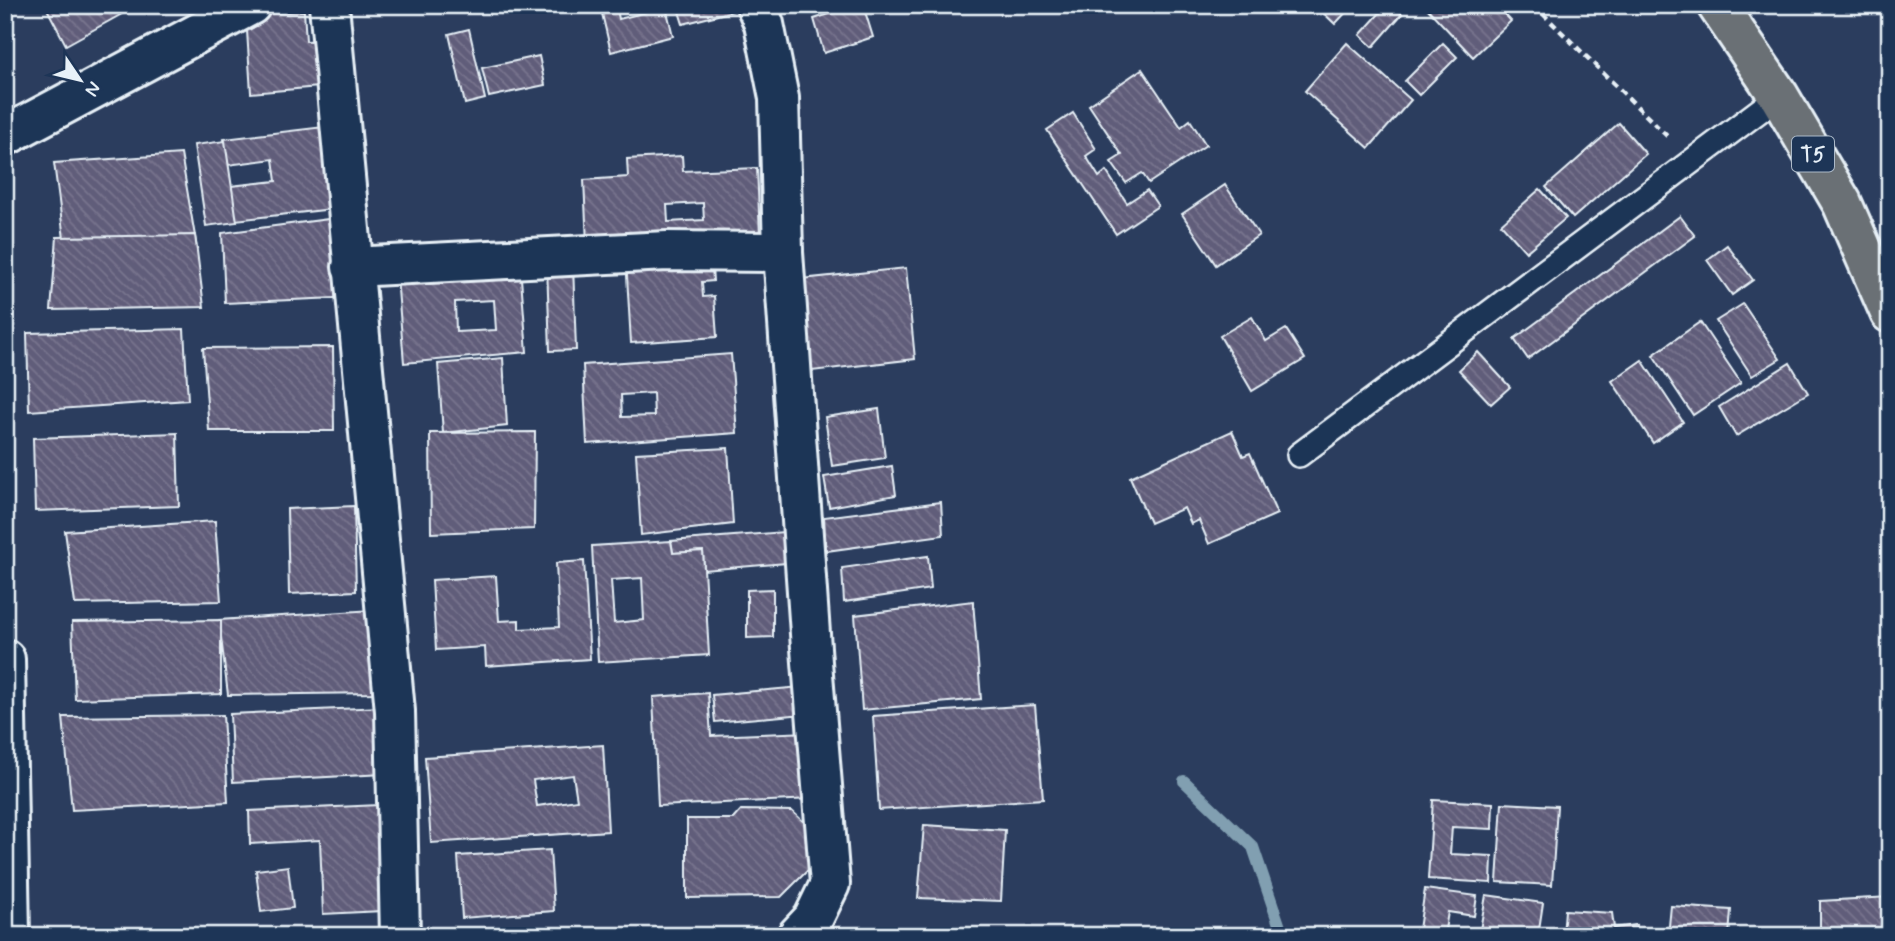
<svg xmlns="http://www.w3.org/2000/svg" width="1895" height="941" viewBox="0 0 1895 941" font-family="Mynerve,sans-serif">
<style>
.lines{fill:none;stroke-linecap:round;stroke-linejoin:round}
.stream{stroke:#819fb1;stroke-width:12}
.building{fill:url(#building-back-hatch);stroke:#e8f1f8;stroke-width:2;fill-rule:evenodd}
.lane-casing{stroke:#e8f1f8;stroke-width:28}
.street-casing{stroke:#e8f1f8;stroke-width:44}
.highway-casing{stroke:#e8f1f8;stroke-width:44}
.path{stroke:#e8f1f8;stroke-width:4.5;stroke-dasharray:7 5;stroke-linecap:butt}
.lane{stroke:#1d3557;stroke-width:23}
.street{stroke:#1d3557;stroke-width:38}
.highway{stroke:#6a7074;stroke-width:38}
.labels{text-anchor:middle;stroke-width:5;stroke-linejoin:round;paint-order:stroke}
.shield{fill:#1d3557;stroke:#abb9c8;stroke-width:2}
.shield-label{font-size:21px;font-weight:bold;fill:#e8f1f8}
</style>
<defs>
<pattern id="building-back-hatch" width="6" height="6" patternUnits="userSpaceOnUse" patternTransform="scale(1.75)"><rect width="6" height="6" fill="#615d7a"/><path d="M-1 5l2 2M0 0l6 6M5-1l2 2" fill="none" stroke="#78758e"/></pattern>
</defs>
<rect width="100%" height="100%" fill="#2b3d5e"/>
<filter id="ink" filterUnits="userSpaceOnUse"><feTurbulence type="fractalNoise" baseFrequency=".0143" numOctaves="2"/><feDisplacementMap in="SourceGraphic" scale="14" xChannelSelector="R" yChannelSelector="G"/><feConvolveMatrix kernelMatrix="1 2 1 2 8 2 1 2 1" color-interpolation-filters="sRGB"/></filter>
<g filter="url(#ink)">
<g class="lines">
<polyline class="stream" points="1184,781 1253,847 1283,936"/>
</g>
<g class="building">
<polygon points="45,5 138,5 66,45"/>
<polygon points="600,5 616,5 619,19 666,7 673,36 611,52"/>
<polygon points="677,5 731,5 733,11 683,24"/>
<polygon points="857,5 863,5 873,37 824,53 814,19"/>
<polygon points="1315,5 1353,5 1335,24"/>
<polygon points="1387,5 1392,5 1402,14 1373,47 1360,35"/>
<polygon points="1424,5 1496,5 1511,21 1473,57"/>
<polygon points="304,11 306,41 327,40 330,86 251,93 246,15"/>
<polygon points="469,29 485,99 465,104 449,34"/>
<polygon points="1347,43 1411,100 1369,148 1305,91"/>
<polygon points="1443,43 1457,57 1419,95 1405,81"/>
<polygon points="539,56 545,85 489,97 482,68"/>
<polygon points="1142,69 1181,127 1190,120 1206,145 1149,183 1142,173 1126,183 1111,162 1122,155 1089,105"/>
<polygon points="1073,113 1096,149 1086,156 1099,177 1106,171 1127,203 1147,190 1158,206 1116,234 1047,130"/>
<polygon points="1619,123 1646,154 1573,218 1546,187"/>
<polygon points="332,126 341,208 236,220 231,186 276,181 273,159 228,165 224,139"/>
<polygon points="225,141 237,222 206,226 194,145"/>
<polygon points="181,154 197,248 66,254 54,163"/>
<path d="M 682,156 L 683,171 L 757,168 L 760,235 L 587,244 L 584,180 L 628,177 L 627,159 ZM 703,203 L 704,220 L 668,222 L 667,205 Z"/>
<polygon points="1225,185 1259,235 1216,265 1182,214"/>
<polygon points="1540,189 1566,218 1526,252 1501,224"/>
<polygon points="352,216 359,297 225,303 222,233"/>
<polygon points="1680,216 1695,236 1528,359 1514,339"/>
<polygon points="195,235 204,307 51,310 57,237"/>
<polygon points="1727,245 1753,280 1732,295 1707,260"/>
<polygon points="711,253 713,281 702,282 703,297 714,296 717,337 631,343 626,259"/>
<polygon points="573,264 576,350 550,351 547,265"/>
<path d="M 520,266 L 527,352 L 404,363 L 397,277 ZM 494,300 L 496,330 L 456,332 L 455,302 Z"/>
<polygon points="906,268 915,359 812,371 802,279"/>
<polygon points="1743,304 1780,359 1752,376 1716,321"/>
<polygon points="1252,317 1266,341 1286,329 1305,359 1252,391 1220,336"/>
<polygon points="1700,322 1741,383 1693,415 1653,355"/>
<polygon points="184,329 188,400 29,411 27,333"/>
<polygon points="333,347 334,431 209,431 203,348"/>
<polygon points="1478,352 1510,387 1491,404 1459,370"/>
<path d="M 731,354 L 737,433 L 587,444 L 583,365 ZM 653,393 L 654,416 L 622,417 L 621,395 Z"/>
<polygon points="503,358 507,426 443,433 438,364"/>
<polygon points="1642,360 1683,422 1653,443 1612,381"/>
<polygon points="1790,363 1808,393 1736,436 1719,407"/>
<polygon points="879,409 885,458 832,466 825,417"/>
<polygon points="1232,431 1243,456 1250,453 1277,514 1209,544 1199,520 1191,524 1184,508 1150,523 1130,477"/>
<polygon points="535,432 534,529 431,533 430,433"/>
<polygon points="177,433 179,506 35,511 33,438"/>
<polygon points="728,448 733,524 641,535 636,453"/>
<polygon points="892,466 896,495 829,507 824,477"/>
<polygon points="941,502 943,535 826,551 824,517"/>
<polygon points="354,506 356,591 289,594 287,509"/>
<polygon points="215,521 221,601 75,604 65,531"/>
<polygon points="784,532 786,563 704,570 703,551 673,553 671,541"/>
<path d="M 671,541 L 673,553 L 703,551 L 709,655 L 598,662 L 592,546 ZM 642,578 L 644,620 L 614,623 L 611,580 Z"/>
<polygon points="928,556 931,589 844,602 842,568"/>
<polygon points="584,561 590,659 486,666 485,647 436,650 432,580 496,576 499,621 519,620 519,629 559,627 556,563"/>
<polygon points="773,589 773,637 747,638 747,590"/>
<polygon points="973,601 981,699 862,710 855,615"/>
<polygon points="373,610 377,693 228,695 219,620"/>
<polygon points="221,620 221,694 75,699 72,622"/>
<polygon points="823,685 826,712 715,722 712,695"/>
<polygon points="708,693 711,736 809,732 812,799 658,806 653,697"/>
<polygon points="1035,705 1043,799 879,810 873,716"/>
<polygon points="381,707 384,774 233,782 230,714"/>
<polygon points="223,715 228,802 72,810 63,717"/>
<path d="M 603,745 L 608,831 L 431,843 L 425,757 ZM 573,775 L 577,800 L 537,806 L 533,780 Z"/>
<polygon points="1433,800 1493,803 1492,829 1452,827 1450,854 1492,856 1491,883 1428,879"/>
<polygon points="1502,803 1557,806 1552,885 1497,882"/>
<polygon points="379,805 402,910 323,914 320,840 250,844 249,811"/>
<polygon points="741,810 792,811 808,826 808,870 781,897 687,898 687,819 733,819"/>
<polygon points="924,825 1005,830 1001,901 918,898"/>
<polygon points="550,850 554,911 462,918 458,856"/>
<polygon points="288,866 293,908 261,912 256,870"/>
<polygon points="1425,889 1477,896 1474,916 1448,912 1444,936 1418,936"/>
<polygon points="1486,895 1543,903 1538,936 1479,936"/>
<polygon points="1890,897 1890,936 1820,936 1820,901"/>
<polygon points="1671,906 1731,910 1729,936 1668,936"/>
<polygon points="1565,910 1612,913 1614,928 1636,925 1635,936 1563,936"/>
</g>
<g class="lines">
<g class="lane-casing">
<polyline id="lane" points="1299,455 1779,96"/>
</g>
<g class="street-casing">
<g id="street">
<polyline points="329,5 395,711 400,936"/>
<polyline points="756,5 764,24 779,98 783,252 812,662 830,884 813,919 797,936"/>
<polyline points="5,136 251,5"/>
<polyline points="352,267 667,251 783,252"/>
<polyline points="5,659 10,936"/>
</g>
</g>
<g class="highway-casing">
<polyline id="highway" points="1717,5 1779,96 1842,203 1890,313"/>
</g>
<polyline class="path" points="1534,5 1669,138"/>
<use href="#lane" class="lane"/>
<use href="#street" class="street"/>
<use href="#highway" class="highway"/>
</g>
</g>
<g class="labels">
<rect class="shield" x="1792" y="136.5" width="42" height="35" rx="5"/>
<g class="shield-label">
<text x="1813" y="161">T5</text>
</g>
</g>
<rect width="1895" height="941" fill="none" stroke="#1d3557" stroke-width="28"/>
<rect x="14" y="14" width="1867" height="913" fill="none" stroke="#e8f1f8" stroke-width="2.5" filter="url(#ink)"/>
<g transform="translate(80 80) rotate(125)" stroke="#1d3557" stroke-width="5" paint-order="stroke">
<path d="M0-5L12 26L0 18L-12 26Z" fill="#e8f1f8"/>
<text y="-10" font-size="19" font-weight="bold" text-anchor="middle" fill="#e8f1f8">N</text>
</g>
</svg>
